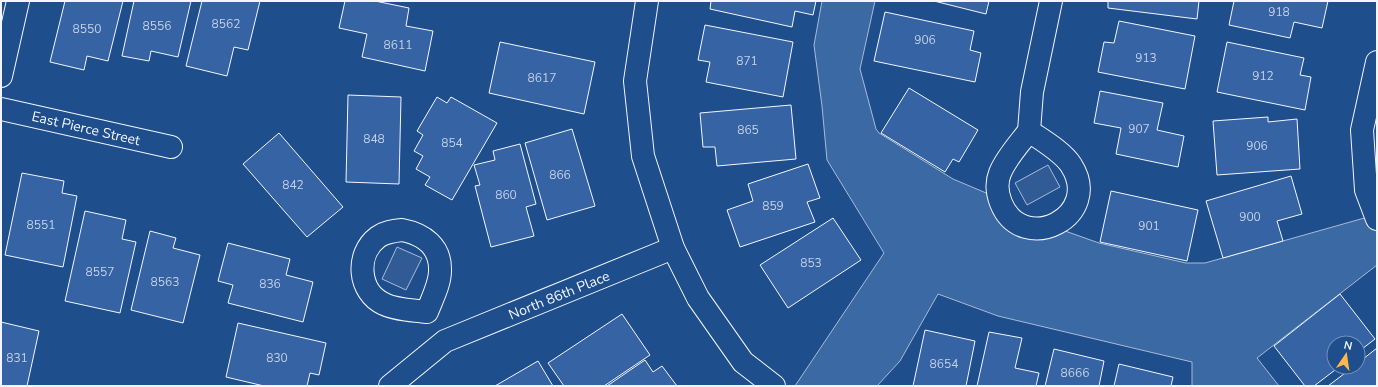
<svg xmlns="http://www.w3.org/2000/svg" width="1378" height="387" viewBox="0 0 1378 387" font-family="'Nunito Sans',sans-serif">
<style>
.parking{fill:#305b95;stroke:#a8bbd7}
.water{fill:#3b69a3;stroke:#a8bbd7}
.building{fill:#3563a3;stroke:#f2f6ff}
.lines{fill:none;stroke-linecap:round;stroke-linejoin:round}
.minor-casing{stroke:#f2f6ff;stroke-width:24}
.minor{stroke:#1f4e8c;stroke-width:22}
.labels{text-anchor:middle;stroke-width:3;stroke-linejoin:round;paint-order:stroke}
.number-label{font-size:12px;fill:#c3d1e8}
.street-label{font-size:14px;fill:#f2f6ff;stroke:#1f4e8c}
</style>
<rect width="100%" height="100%" fill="#1f4e8c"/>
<g class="parking">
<polygon points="1048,165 1060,187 1027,205 1015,183"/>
<polygon points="397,247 422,258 406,290 382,279"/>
</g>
<polygon class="water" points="822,1 875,1 860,69 876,129 879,133 953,179 998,198 1003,209 1099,243 1186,263 1205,263 1375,215 1377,219 1377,265 1257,358 1279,386 1192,386 1192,362 998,316 938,294 900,361 877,386 795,386 884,253 827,160 822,106 814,45"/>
<g class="building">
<polygon points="65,1 123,1 108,61 87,56 84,70 50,62"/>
<polygon points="134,1 191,1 178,57 151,51 149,61 122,56"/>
<polygon points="202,1 260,1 248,50 234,47 227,76 186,66"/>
<polygon points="345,1 375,1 409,8 406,26 433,31 425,71 362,57 367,34 339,28"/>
<polygon points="711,1 816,1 813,15 795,11 792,27 710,9"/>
<polygon points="934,1 989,1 986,14"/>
<polygon points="1108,1 1199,1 1197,19 1108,8"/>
<polygon points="1234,1 1328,1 1322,28 1294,22 1290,38 1229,25"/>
<polygon points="885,12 974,31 970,50 981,53 975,82 874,61"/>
<polygon points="1119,21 1195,36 1185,89 1098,72 1104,42 1114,43"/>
<polygon points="705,25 793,42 783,97 706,82 710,62 698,60"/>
<polygon points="500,42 595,62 584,114 489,93"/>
<polygon points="1227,42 1304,58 1300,75 1311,77 1305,110 1217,92"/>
<polygon points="909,88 978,130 959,162 953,159 945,172 881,133"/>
<polygon points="1100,91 1163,103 1157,130 1184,136 1178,167 1116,154 1121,128 1094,123"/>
<polygon points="348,95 401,97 399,184 346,182"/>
<polygon points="437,97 447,103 451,97 497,123 452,200 425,185 430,177 416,169 423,156 414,151 423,135 417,131"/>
<polygon points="791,105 796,159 717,166 715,147 703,147 700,113"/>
<polygon points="1268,117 1268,122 1297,119 1300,169 1217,175 1213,121"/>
<polygon points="572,129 595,206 547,220 525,143"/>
<polygon points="279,133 343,207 307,237 243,164"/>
<polygon points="520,144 536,204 526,207 534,236 491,247 475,186 480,185 474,165 495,160 493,151"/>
<polygon points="808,164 820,198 807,202 815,222 740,247 727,210 753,201 748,184"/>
<polygon points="22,173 64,181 62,193 77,196 63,267 5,255"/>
<polygon points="1291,176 1302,214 1277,221 1283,241 1223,258 1206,201"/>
<polygon points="1111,191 1198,210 1187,261 1100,242"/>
<polygon points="85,211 126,220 122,239 136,242 120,313 65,301"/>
<polygon points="833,218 861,260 788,308 760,265"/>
<polygon points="150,231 176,238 173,248 200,255 183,323 131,310"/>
<polygon points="228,243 290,259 286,275 313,282 303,322 228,303 233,285 218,281"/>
<polygon points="1340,294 1375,339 1358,352 1358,343 1334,343 1334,367 1339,367 1314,386 1305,386 1274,346"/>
<polygon points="622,314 650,355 604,386 564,386 548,363"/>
<polygon points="1,322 39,331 27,386 1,386"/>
<polygon points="238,323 326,343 319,375 310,373 307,386 264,386 226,377"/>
<polygon points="925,330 975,341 966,386 913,386"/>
<polygon points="989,332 1022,338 1015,368 1039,373 1036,386 977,386"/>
<polygon points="1377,348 1377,386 1328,386 1353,367 1358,367 1358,363"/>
<polygon points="1054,349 1104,361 1099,386 1045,386"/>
<polygon points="645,360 653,372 662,366 677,386 607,386"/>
<polygon points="538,361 553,386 495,386"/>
<polygon points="1119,364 1173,377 1171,386 1114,386"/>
</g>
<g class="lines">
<g class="minor-casing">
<g id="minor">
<polyline points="647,1 635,81 643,156 673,248 698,298 743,362 774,386"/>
<polyline points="1377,62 1362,130 1366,190 1377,219"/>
<polyline points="1,76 18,1"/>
<polyline points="1,109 171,147"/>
<path d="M 1029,131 C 1042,140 1063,152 1071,165 C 1104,216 1023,257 1001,203 C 997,193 996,183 1000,173 C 1006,158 1019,144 1029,131 Z"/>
<polyline points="1029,131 1032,92 1051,1"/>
<path d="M 402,230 C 423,234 441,246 440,271 C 440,284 432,299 427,312 C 413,310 396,310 384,304 C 358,292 355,254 378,237 C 385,232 393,231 402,230 Z"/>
<polyline points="390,386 445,341 673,248"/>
</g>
</g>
<use href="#minor" class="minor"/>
</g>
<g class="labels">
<g class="number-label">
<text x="1279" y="16">918</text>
<text x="226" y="28">8562</text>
<text x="157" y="30">8556</text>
<text x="87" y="33">8550</text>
<text x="925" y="44">906</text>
<text x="398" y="49">8611</text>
<text x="1146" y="62">913</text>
<text x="747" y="65">871</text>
<text x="1263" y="80">912</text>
<text x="542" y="82">8617</text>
<text x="1139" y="133">907</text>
<text x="748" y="134">865</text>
<text x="374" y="143">848</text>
<text x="452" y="147">854</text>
<text x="1257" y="150">906</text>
<text x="560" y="179">866</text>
<text x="293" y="189">842</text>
<text x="506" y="199">860</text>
<text x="773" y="210">859</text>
<text x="1250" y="221">900</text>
<text x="41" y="229">8551</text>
<text x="1149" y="230">901</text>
<text x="811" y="267">853</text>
<text x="100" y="276">8557</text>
<text x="165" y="286">8563</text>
<text x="270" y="288">836</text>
<text x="17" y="362">831</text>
<text x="277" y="362">830</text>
<text x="944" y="368">8654</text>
<text x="1075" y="377">8666</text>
</g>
<g class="street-label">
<text transform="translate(86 128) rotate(13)" y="5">East Pierce Street</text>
<text transform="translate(559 295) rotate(-22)" y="5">North 86th Place</text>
</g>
</g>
<rect width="1378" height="387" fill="none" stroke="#f2f6ff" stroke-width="4"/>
<g transform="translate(1346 355) rotate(13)"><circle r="19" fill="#1f4e8c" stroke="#7391ba"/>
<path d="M0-3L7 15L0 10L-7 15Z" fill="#ffb74d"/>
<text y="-6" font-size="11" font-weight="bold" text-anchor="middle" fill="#f2f6ff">N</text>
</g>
</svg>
